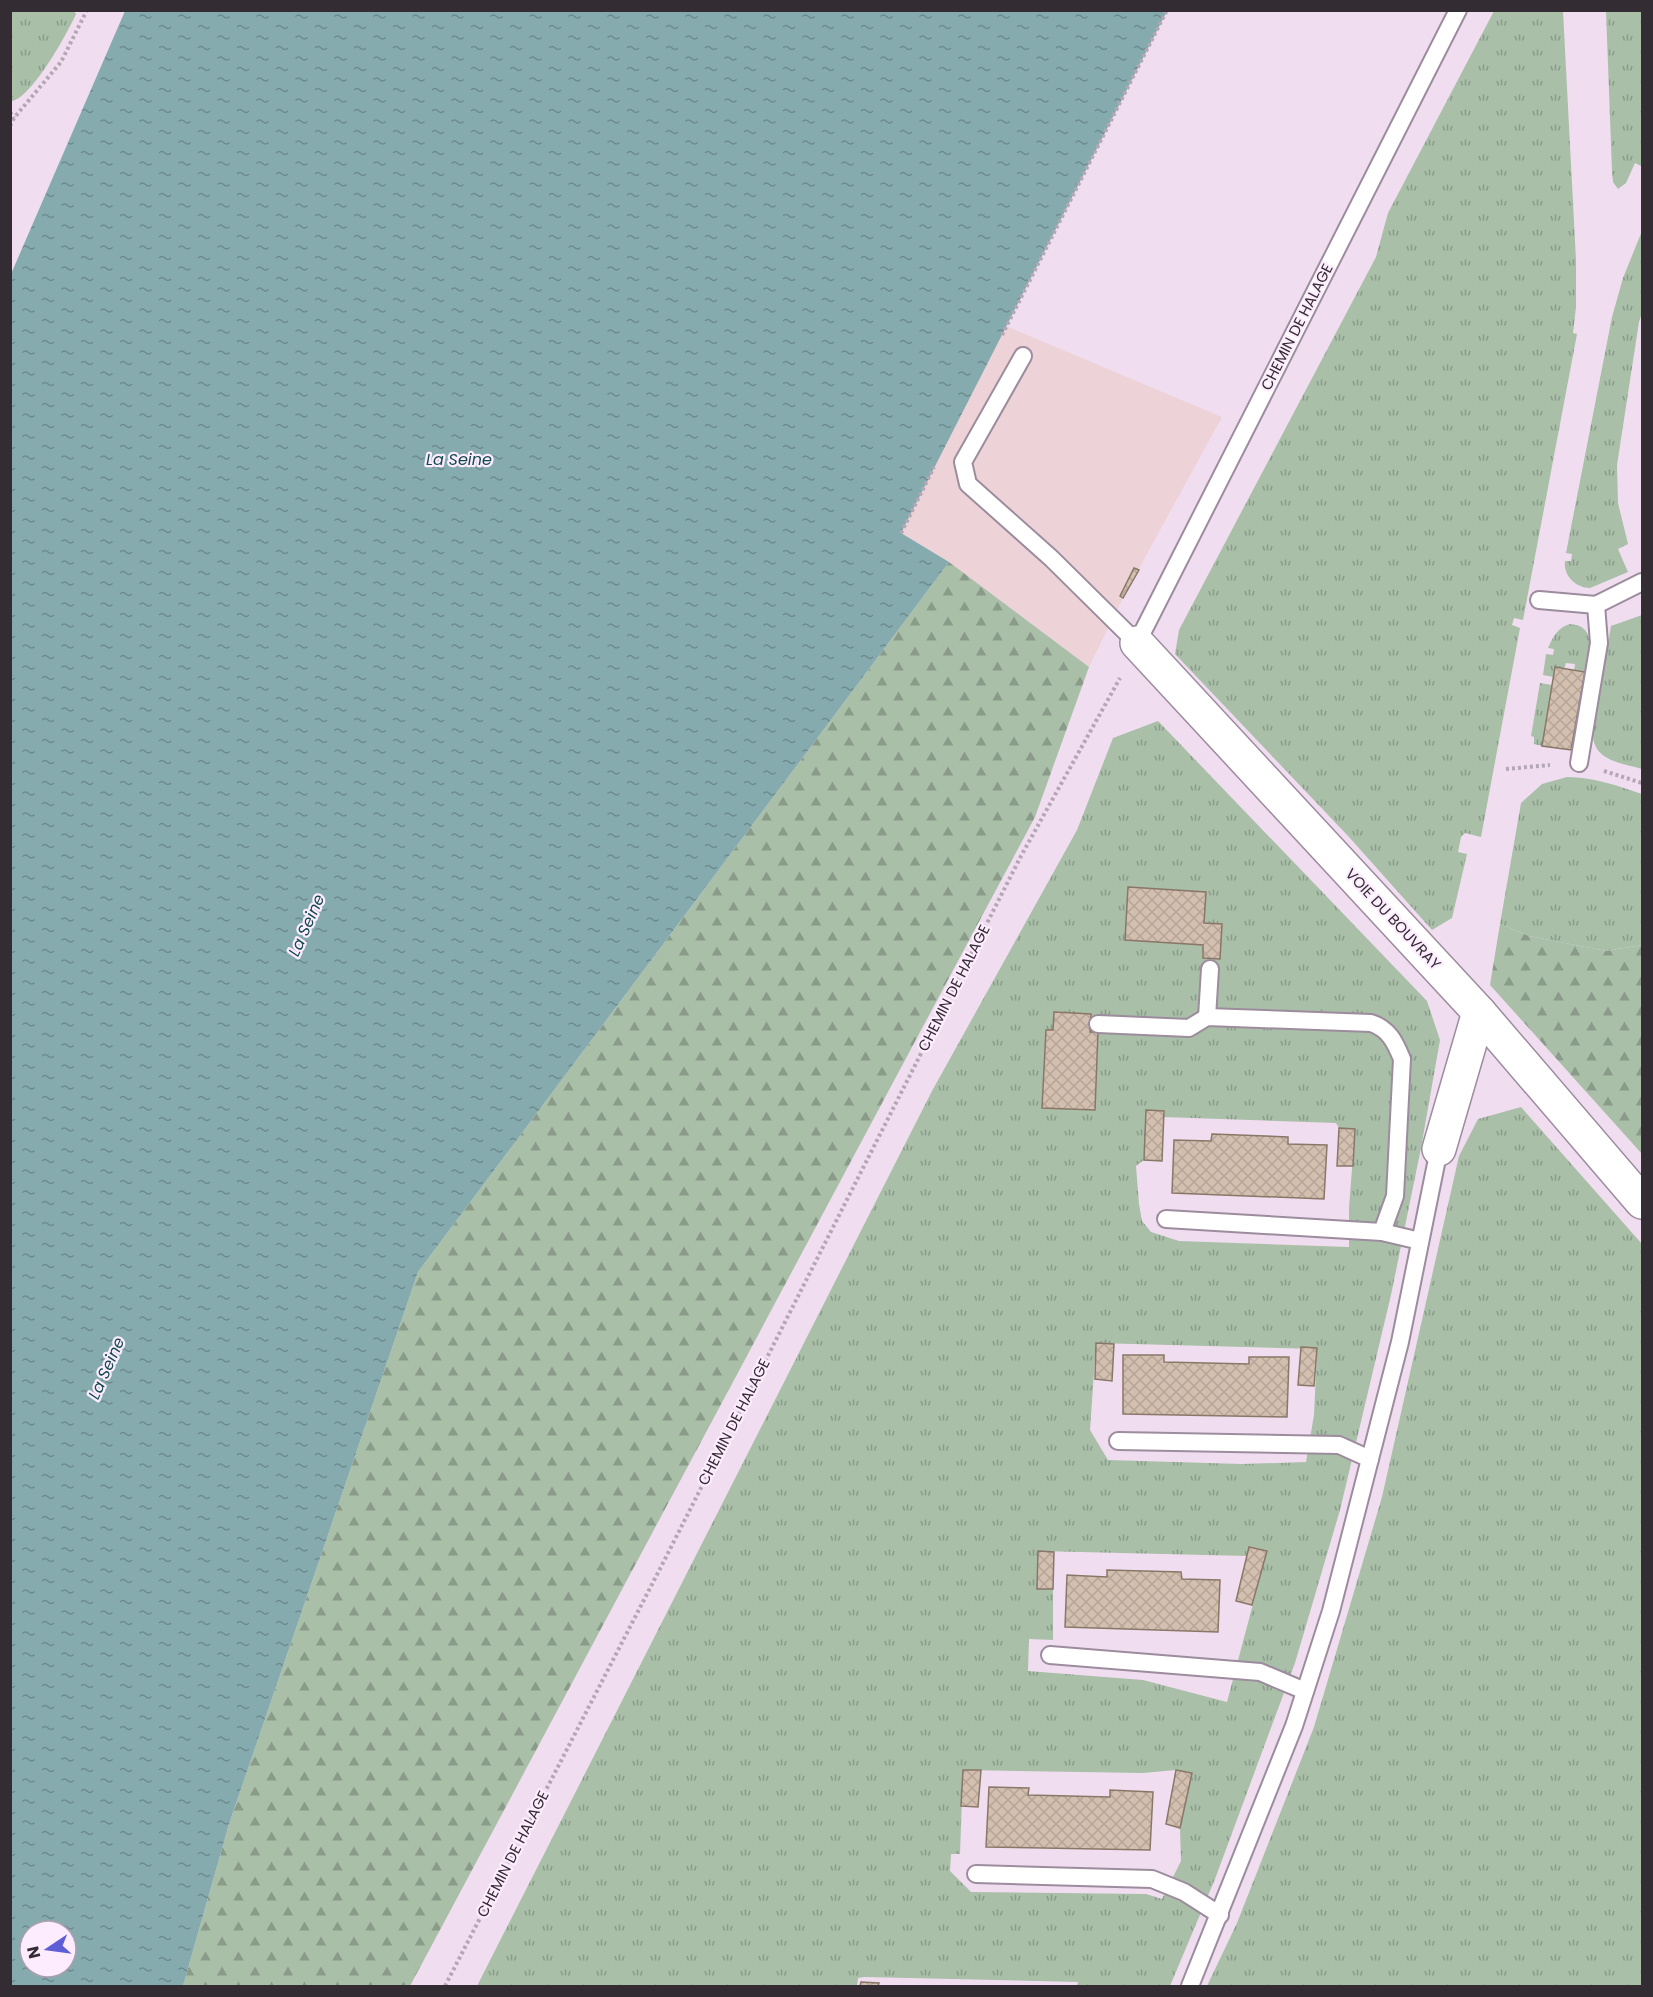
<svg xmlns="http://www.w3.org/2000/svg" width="1653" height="1997" viewBox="0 0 1653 1997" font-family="Poppins,sans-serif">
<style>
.industrial{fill:#edd3d8}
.grass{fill:url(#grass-tufts);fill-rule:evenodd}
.forest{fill:url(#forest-firs)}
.water{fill:url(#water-ripples);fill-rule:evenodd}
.building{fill:url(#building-cross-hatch);stroke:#897768;stroke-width:1.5}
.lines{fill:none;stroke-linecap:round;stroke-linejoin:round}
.service-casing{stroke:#9c8c9d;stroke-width:20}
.minor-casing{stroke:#9c8c9d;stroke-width:36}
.path{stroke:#b4a6b4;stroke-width:4;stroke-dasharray:3 3;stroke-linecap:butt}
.service{stroke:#fff;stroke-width:16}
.minor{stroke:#fff;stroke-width:33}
.labels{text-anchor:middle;stroke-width:4.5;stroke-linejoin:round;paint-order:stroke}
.street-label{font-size:15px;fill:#332c33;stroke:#fdebfe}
.water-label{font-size:16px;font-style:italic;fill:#0f4a4f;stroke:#fdebfe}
</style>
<defs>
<pattern id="grass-tufts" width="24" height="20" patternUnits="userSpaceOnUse" patternTransform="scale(1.5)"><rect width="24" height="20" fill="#a9bfa8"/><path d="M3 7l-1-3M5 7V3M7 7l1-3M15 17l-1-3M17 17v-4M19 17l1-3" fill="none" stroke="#8a9b89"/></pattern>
<pattern id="forest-firs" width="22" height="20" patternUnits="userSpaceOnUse" patternTransform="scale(1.5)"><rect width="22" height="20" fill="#a9bfa8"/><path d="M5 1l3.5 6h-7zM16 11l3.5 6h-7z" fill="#8a9b89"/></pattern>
<pattern id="water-ripples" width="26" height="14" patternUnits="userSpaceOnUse" patternTransform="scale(1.5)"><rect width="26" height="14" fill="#85abae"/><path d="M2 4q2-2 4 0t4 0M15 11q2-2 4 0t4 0" fill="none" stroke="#6d8b8e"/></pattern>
<pattern id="building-cross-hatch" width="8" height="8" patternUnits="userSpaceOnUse" patternTransform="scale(1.5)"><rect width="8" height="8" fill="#d3bfaf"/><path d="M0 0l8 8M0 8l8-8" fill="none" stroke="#b6a497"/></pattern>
</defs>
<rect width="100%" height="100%" fill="#f0def0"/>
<polygon class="industrial" points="1006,326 1222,417 1123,598 1089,667 949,562 901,533"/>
<g class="grass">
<path d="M 10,11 L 74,11 L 76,14 C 67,34 32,97 12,101 Z"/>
<polygon points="1494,11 1563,11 1576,260 1576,307 1573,333 1577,334 1523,620 1514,618 1512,625 1520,628 1481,837 1465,833 1461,837 1458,852 1467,854 1452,918 1432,930 1349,837 1175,654 1179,630 1376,257 1388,213"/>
<polygon points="1606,11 1642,11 1642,163 1641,166 1635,163 1626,183 1618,189 1613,182 1612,172"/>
<path d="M 1642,231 L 1642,313 L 1639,322 L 1617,465 L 1618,503 L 1628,544 L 1618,549 L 1628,572 L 1590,588 C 1576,588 1563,576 1565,561 L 1571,561 L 1572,554 L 1566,553 L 1612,317 L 1623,278 Z"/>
<path d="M 1642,615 L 1642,769 C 1622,763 1593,761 1593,734 L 1611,626 Z"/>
<path d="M 1570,624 C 1598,626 1589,653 1586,672 L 1574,671 L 1575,664 L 1566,663 L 1564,669 L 1554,677 L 1543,675 L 1546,654 L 1553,655 L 1554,649 L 1548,648 C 1553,637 1558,627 1570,624 Z"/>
<polygon points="1540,683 1552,685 1542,746 1534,744 1534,737 1531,736"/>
<path d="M 1158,721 L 1427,1001 L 1440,1040 L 1421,1148 L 1391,1295 L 1340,1510 L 1295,1663 L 1215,1879 L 1170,1986 L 1077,1986 L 1078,1982 L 864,1977 L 858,1978 L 857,1986 L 477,1986 L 932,1091 L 1077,830 L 1113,738 ZM 1146,1110 L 1164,1111 L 1163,1117 L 1336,1123 L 1339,1128 L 1355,1129 L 1349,1208 L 1349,1247 L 1179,1241 L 1151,1232 L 1142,1221 L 1139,1204 L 1136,1166 L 1144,1160 ZM 1096,1343 L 1317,1349 L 1314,1415 L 1306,1462 L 1242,1464 L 1108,1460 L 1090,1430 ZM 1249,1547 L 1267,1551 L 1227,1702 L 1143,1680 L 1028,1671 L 1029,1639 L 1053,1640 L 1053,1589 L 1037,1588 L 1038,1551 L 1247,1556 ZM 963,1770 L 1143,1773 L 1176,1770 L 1192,1774 L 1180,1828 L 1181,1861 L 1162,1899 L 1146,1894 L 971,1892 L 950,1871 L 951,1854 L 960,1854 Z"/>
<path d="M 1567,777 C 1593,777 1618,786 1642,794 L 1642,945 L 1606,951 L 1529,936 L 1500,924 L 1521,803 L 1542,784 Z"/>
<polygon points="1521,1107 1642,1244 1642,1986 1207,1986 1237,1923 1314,1727 1382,1497 1459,1156 1478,1119"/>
</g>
<g class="forest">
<polygon points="949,562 1089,667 1035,817 410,1986 183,1986 229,1824 418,1272"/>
<polygon points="1500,924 1529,936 1606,951 1642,945 1642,1154 1490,985"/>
</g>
<path class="water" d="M 125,11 L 1167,11 L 901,533 L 949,562 L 418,1272 L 229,1824 L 183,1986 L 11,1986 L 11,274 ZM 30,1931 L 66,1931 L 66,1967 L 30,1967 Z"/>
<g class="building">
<polygon points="1134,568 1139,570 1123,598 1120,596"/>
<polygon points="1555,667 1585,672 1571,750 1542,746"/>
<polygon points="1128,887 1206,892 1204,923 1222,924 1220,959 1203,958 1203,945 1125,940"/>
<polygon points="1054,1012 1091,1014 1090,1032 1098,1032 1095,1110 1042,1108 1046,1030 1053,1030"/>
<polygon points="1146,1110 1164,1111 1162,1161 1144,1160"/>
<polygon points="1339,1128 1355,1129 1353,1166 1337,1166"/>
<polygon points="1212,1134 1288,1137 1288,1144 1327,1145 1324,1199 1172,1193 1174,1140 1211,1141"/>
<polygon points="1096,1343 1114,1344 1112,1381 1095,1379"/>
<polygon points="1301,1347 1317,1348 1314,1386 1298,1385"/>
<polygon points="1123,1355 1164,1355 1164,1362 1249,1364 1249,1357 1289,1357 1287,1417 1123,1414"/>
<polygon points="1249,1547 1267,1551 1252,1605 1236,1601"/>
<polygon points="1038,1551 1054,1552 1053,1589 1037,1589"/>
<polygon points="1107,1570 1181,1572 1182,1579 1220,1580 1218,1632 1065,1627 1067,1575 1107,1577"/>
<polygon points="963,1770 981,1770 978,1807 961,1806"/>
<polygon points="1176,1770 1192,1773 1180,1828 1166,1824"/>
<polygon points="989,1787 1029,1788 1028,1795 1110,1797 1110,1790 1153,1792 1150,1850 986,1847"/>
<polygon points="861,1982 879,1983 878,1986 860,1986"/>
</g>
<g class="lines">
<g class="service-casing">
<g id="service">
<polyline points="1023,356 963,462 968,484 1051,558 1137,643 1458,10"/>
<polyline points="1539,600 1596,605 1642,582"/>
<polyline points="1579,763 1599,643 1596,605"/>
<polyline points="1207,1017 1210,969"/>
<path d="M 1098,1024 L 1189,1028 L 1207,1017 L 1371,1023 C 1389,1029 1395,1042 1402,1059 L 1395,1196 L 1382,1232"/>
<polyline points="1166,1219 1382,1232 1420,1241"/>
<polyline points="1118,1441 1339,1445 1370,1459"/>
<polyline points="1050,1655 1260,1672 1305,1691"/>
<polyline points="976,1874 1152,1879 1184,1892 1220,1915"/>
<polyline points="1190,1986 1294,1726 1331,1611 1400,1342 1439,1149"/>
</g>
</g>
<g class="minor-casing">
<g id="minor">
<polyline points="1137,643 1479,1012 1642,1202"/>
<polyline points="1439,1149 1479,1012"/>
</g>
</g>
<g class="path">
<polyline points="10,112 14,118"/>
<polyline points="10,126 14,118 61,62 87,10"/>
<polyline points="1002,335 1167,10"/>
<polyline points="901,533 934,467"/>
<polyline points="1506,769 1550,765"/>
<polyline points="1604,771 1642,783"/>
<polyline points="445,1986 665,1559 1021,856 1120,678"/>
</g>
<use href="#service" class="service"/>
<use href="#minor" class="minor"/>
</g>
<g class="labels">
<g class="street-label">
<text transform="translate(1297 327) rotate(-63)" y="5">CHEMIN DE HALAGE</text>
<text transform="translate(1393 919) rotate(47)" y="5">VOIE DU BOUVRAY</text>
<text transform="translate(954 988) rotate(-63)" y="5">CHEMIN DE HALAGE</text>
<text transform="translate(734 1422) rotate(-63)" y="5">CHEMIN DE HALAGE</text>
<text transform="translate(513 1854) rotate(-63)" y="5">CHEMIN DE HALAGE</text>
</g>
<g class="water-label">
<text x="459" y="465">La Seine</text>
<text transform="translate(306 925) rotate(-66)" y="6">La Seine</text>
<text transform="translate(106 1368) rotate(-66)" y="6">La Seine</text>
</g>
</g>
<rect width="1653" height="1997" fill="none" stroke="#332c33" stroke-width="24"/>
<g transform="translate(48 1949) rotate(257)"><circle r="28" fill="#fdebfe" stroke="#ac9fad" stroke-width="1.5"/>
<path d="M0-4.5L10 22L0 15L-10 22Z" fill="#5e5fd7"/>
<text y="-9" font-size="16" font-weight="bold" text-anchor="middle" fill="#332c33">N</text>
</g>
</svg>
